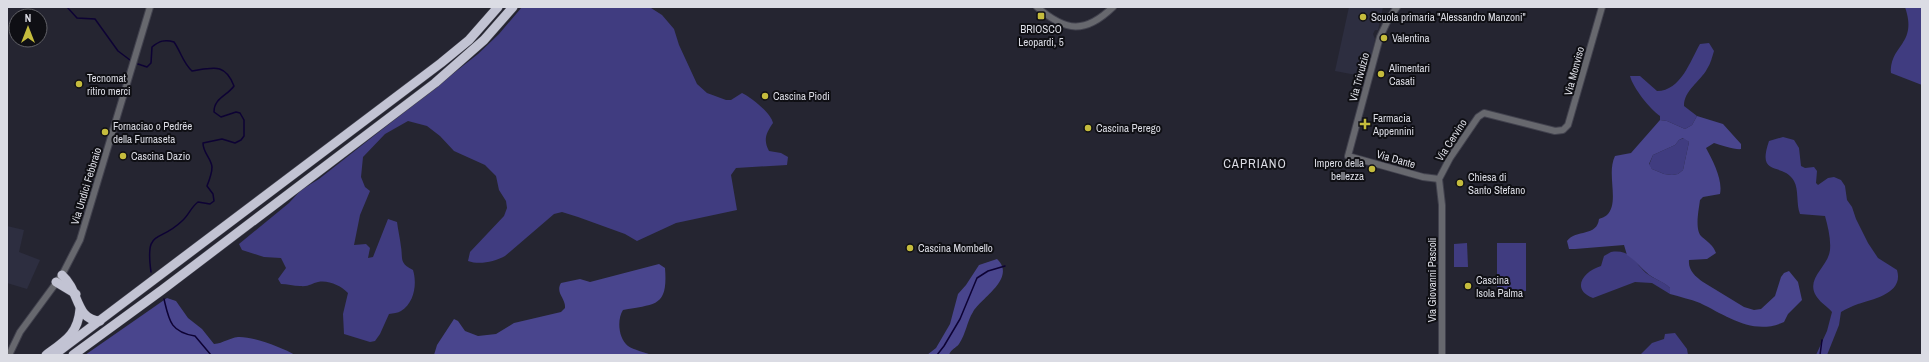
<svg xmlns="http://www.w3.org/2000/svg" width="1929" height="362" viewBox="0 0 1929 362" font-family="'Archivo Narrow',sans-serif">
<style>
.built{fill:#2d2e40}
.green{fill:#403c80}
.forest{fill:#49458d;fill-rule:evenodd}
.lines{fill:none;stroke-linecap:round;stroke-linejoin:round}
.stream{stroke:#0d0234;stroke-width:1.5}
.minor-casing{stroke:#42424e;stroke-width:8}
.highway-casing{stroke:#42424e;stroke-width:10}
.minor{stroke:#67686e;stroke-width:6}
.highway{stroke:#c2c3d3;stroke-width:9}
.poi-dot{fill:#c5bc3d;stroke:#0f0f14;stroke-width:1.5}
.labels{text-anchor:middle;stroke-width:4;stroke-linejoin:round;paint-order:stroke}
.poi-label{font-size:11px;fill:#dbdce4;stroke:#0f0f14;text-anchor:start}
.street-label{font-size:11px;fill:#dbdce4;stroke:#0f0f14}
.quarter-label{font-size:13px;letter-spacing:1px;fill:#dbdce4;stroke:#0f0f14}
</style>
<rect width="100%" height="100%" fill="#252531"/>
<g class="built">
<polygon points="1349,7 1383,7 1378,30 1375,30 1373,34 1375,39 1367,77 1335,71"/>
<polygon points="7,226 24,230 19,252 40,260 27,289 7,283"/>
</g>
<g class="green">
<path d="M 522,7 L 651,8 L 662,15 L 674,29 L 679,45 L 697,84 L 707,93 L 726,100 L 731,100 L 742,93 C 752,98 771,113 773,123 C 766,133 763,140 769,151 L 781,153 L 788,157 L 787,165 L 736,168 L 731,175 L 737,210 L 676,223 L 637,241 L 625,234 L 578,217 L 562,212 L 554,214 L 505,256 C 494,262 479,265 468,261 L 470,252 L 504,216 L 507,208 L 506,201 L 499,190 L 496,176 L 485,165 L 454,151 L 440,136 L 427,126 L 408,121 L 385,134 L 363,157 L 361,177 L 365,187 L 370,191 L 360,215 L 354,245 L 366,244 L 370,248 L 368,258 L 373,257 L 388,219 L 397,222 C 398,230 400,238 401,247 C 403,259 399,263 413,270 C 417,283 415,302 401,311 C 398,313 393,313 389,314 L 380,334 L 375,341 L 370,342 L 344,334 L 343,314 L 348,293 C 341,286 329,280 318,282 C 312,283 309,287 300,286 C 294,286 287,284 281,284 L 278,279 L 286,268 L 281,258 L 264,257 L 242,250 L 239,244 L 289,203 L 301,190 L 319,179 L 478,54 L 499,34 Z"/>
<path d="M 1905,7 L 1922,7 L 1922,85 L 1891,73 C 1890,44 1918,45 1905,7 Z"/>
<path d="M 1709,43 L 1714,51 C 1712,57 1711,63 1707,69 C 1700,82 1684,90 1684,106 L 1697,116 L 1692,125 L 1685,129 L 1667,121 L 1660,120 L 1660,116 C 1650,109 1633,88 1630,76 L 1640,76 L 1657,91 C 1681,91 1690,61 1700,44 Z"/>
<path d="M 1783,137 L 1794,140 L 1799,148 L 1801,166 L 1805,168 L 1814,167 L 1817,171 L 1816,183 L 1818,185 L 1828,178 L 1834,177 L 1841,180 L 1845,186 L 1847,200 L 1852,207 L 1856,219 L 1868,243 L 1878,258 L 1897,270 C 1904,293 1874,299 1858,304 C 1852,306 1846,309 1841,312 L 1839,325 L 1827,355 L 1816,355 L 1827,331 L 1832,312 C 1827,306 1819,302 1815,294 C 1807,277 1828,267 1830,250 C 1831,239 1828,227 1825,216 L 1800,214 C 1796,204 1799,190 1794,181 C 1783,161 1756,179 1769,141 Z"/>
<polygon points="1684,138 1689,142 1683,170 1678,174 1672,175 1664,174 1652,169 1649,165 1653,155 1675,145 1679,140"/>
<polygon points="1467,243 1468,267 1454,267 1454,244"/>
<rect x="1497" y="243" width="29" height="48"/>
<path d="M 1611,252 C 1631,249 1634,262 1646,273 C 1654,279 1663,281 1670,288 L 1670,294 L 1652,283 L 1635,282 L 1593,298 C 1570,289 1584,271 1601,266 L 1604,256 Z"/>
<polygon points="1675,333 1687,349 1688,355 1640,355 1652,343 1664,339 1665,334"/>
</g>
<g class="forest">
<path d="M 1697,116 L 1723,124 L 1741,144 L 1741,149 C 1736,150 1720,145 1714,143 L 1706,148 C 1713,161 1723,180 1720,194 L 1703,197 L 1700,200 C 1699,209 1694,230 1702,237 C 1708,242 1713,245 1716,253 L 1707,259 L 1689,260 C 1688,270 1695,276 1703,282 L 1744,307 L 1754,310 L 1761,309 L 1775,296 L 1781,277 L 1784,273 L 1789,271 L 1798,282 L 1802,300 L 1788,314 L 1784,322 C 1753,336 1727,316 1700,303 C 1690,299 1680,297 1670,294 L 1670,288 C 1663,281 1653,279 1646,272 C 1639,266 1635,260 1627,255 L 1624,245 L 1575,249 L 1569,249 L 1567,241 C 1576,229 1597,237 1599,219 C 1601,218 1605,217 1607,215 C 1620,202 1606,174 1615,156 L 1631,153 L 1660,120 L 1667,121 L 1685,129 L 1692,125 ZM 1683,138 L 1689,142 L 1683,170 L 1678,174 L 1672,175 L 1664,174 L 1652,169 L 1649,164 L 1653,155 L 1675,145 L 1679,140 Z"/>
<path d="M 997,259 C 1017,278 981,298 973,312 C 967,321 966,334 959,344 C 956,348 951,349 949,355 L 927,355 L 936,348 L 950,324 L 958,294 L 966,285 L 979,265 Z"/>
<path d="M 659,264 L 665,268 C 668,307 656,304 623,310 C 617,319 618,338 628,346 C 634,350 644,352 652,355 L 434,355 L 437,345 L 454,319 L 458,321 L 465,331 L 478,336 L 496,334 L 514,323 L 561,312 L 565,308 C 566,298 555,293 561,283 L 580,279 L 590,282 Z"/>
<path d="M 167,298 L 176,301 L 188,318 L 202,329 L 214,344 C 224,343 229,338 238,337 C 252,336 283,348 295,355 L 85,355 Z"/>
</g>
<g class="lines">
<g class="stream">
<polyline points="67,7 77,18 95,19 118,51 130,60"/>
<path d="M 138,64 L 147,67 L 151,63 L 152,47 C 159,41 165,39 174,42 C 181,52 183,63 192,71 C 212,68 225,62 234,86 C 227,96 214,98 214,112 L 221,117 L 236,112 L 240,113 L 244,120 L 244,136 L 241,140 L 235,143 L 222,139 L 203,143 C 203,153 211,158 212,167 C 212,173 209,181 207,186 L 213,194 L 214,201 L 210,204 L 198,202 C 191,207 189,215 182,221 C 158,244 145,228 151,272"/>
<path d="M 164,299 C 169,320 170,332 195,336 L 211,355"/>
<polyline points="937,355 944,346 960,319 977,278 988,271 1005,266"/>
<polyline points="1820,355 1822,340"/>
</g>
<g class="minor-casing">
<g id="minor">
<path d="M 1037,7 C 1066,32 1085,34 1113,7"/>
<polyline points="1397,7 1388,20 1380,37 1348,156 1423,177 1439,179"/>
<polyline points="9,355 20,332 62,275 80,240 150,7"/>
<polyline points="1442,355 1442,205 1439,179 1450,158 1478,117 1484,113 1555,131 1563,130 1568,125 1602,7"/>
</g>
</g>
<g class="highway-casing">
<g id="highway">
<path d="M 62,275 C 80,291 75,320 100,321"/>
<polyline points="56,282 76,294"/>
<path d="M 46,355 C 65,341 78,334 80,309"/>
<polyline points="54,355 441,63 469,40 498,7"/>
<polyline points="73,355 162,290 435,83 484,40 513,7"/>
</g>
</g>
<use href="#minor" class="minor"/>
<use href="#highway" class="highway"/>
</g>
<g class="poi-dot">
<rect x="1037" y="12" width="8" height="8" rx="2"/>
<circle cx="1363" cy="17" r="4"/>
<circle cx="1384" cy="38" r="4"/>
<circle cx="1381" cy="74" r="4"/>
<circle cx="79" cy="84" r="4"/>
<circle cx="765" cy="96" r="4"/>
<path d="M1363 118h4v4h4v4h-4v4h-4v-4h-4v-4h4z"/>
<circle cx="1088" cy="128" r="4"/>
<circle cx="105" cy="132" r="4"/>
<circle cx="123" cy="156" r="4"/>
<circle cx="1372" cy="169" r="4"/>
<circle cx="1460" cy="183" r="4"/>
<circle cx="910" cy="248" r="4"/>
<circle cx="1468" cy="286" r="4"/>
</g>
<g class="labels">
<g class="poi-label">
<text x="1371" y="21">Scuola primaria "Alessandro Manzoni"</text>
<text x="1041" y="33" text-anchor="middle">BRIOSCO<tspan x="1041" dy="13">Leopardi, 5</tspan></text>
<text x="1392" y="42">Valentina</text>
<text x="1389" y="72">Alimentari<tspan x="1389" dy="13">Casati</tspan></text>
<text x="87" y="82">Tecnomat<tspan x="87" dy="13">ritiro merci</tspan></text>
<text x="773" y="100">Cascina Piodi</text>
<text x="1373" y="122">Farmacia<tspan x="1373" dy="13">Appennini</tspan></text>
<text x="113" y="130">Fornaciao o Pedrëe<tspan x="113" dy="13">della Furnaseta</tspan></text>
<text x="1096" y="132">Cascina Perego</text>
<text x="131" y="160">Cascina Dazio</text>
<text x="1364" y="167" text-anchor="end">Impero della<tspan x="1364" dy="13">bellezza</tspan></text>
<text x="1468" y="181">Chiesa di<tspan x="1468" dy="13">Santo Stefano</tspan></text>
<text x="918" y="252">Cascina Mombello</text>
<text x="1476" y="284">Cascina<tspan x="1476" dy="13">Isola Palma</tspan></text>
</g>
<g class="street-label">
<text transform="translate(1574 71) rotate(-75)" y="4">Via Monviso</text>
<text transform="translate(1359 77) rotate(-75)" y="4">Via Trivulzio</text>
<text transform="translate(1451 140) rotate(-57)" y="4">Via Cervino</text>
<text transform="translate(1396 159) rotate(16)" y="4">Via Dante</text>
<text transform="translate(86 186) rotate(-73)" y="4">Via Undici Febbraio</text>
<text transform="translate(1432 280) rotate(-90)" y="4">Via Giovanni Pascoli</text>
</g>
<g class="quarter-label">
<text x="1255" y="168">CAPRIANO</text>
</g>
</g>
<rect width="1929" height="362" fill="none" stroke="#dbdce4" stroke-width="16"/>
<g transform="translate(28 28)"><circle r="19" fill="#0f0f14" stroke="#616167"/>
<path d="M0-3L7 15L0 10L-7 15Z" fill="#c5bc3d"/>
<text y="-6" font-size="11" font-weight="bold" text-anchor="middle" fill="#dbdce4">N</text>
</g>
</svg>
